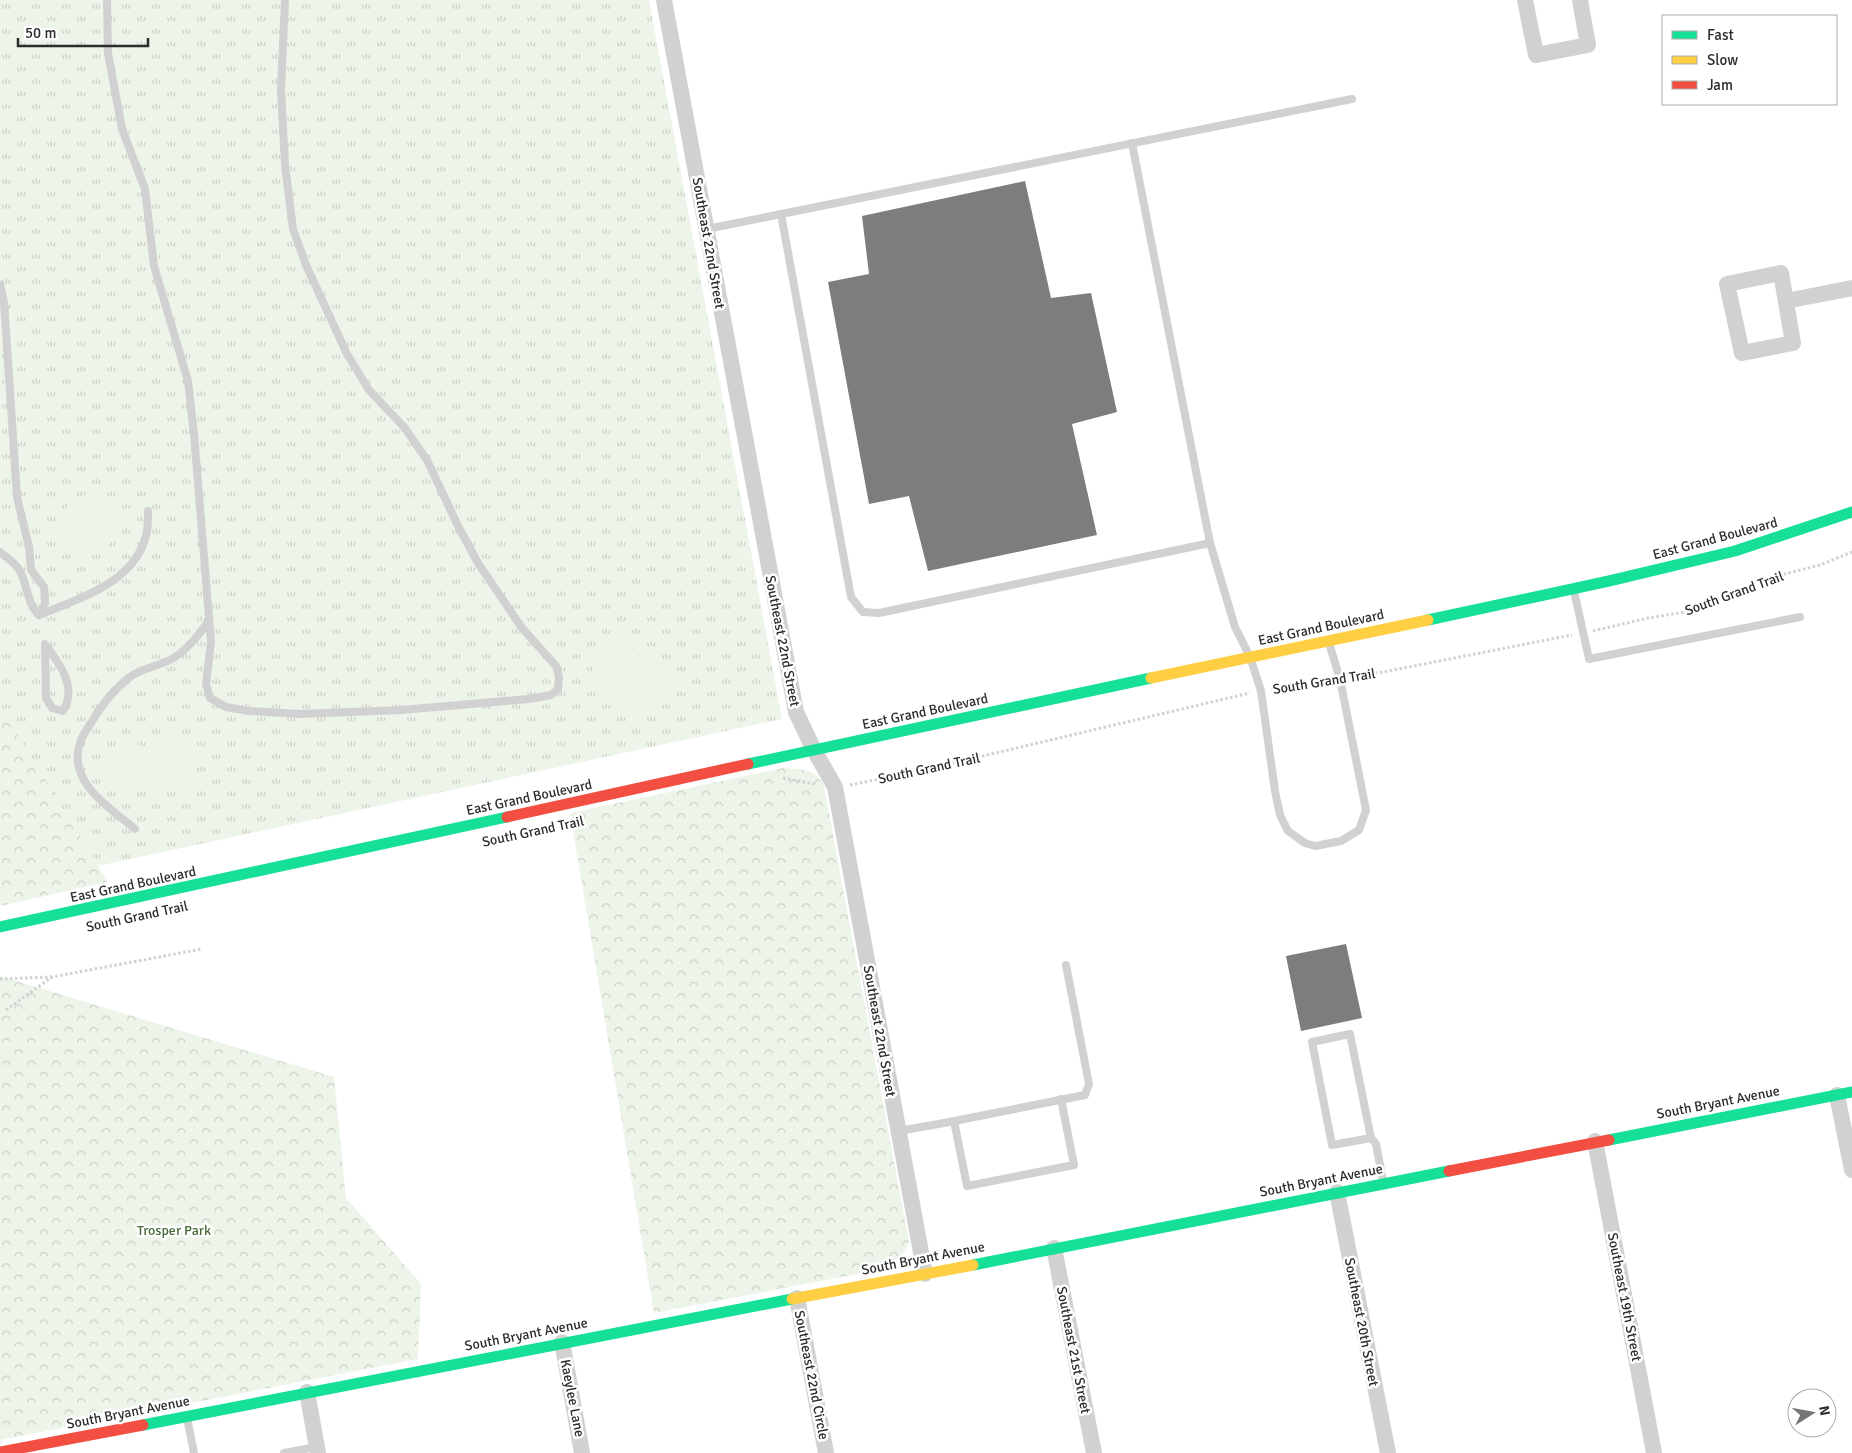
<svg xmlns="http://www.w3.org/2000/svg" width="1852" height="1453" viewBox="0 0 1852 1453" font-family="Signika,sans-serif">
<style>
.grass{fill:url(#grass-tufts)}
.forest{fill:url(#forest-crowns)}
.garden{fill:#edf4e9}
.building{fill:#7d7d7d}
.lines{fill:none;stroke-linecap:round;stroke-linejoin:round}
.path{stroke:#d1d1d1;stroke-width:3;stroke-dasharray:2.5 2.5;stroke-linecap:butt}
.lane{stroke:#d1d1d1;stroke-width:8}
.street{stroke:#d1d1d1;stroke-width:16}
.fast{stroke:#16e098;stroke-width:11}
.slow{stroke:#ffcf43;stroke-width:11}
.jam{stroke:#f24e42;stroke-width:11}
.labels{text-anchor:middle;stroke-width:5;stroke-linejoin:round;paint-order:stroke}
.street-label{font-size:14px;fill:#2c2c2c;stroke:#fff}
.park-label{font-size:14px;fill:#466a36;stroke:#fff}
</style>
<defs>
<pattern id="grass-tufts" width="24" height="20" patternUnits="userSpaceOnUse" patternTransform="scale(1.25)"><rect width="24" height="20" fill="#edf4e9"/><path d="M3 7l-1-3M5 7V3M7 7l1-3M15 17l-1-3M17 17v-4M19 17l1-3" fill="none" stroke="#cbd1c8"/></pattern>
<pattern id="forest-crowns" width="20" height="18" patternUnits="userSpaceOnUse" patternTransform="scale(1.25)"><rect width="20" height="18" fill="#edf4e9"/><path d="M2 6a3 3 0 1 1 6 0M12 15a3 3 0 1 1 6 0" fill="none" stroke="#cbd1c8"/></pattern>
</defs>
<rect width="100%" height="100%" fill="#fff"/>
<polygon class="grass" points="0,0 649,0 782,719 0,887"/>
<g class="forest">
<polygon points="0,706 95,860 107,882 0,906"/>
<path d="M 783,768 C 800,769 815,768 824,786 L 909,1242 L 901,1257 L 889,1268 L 654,1313 L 570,813 Z"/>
<polygon points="0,976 334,1077 346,1198 421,1284 418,1359 0,1440"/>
</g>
<g class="garden">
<path d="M 84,495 C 143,497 120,559 81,554 C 77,554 71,553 67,549 C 44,530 63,505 84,495 Z"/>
<path d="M 613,635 C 638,637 632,655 647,662 C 654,665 664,665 668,671 C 679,685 663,711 647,713 C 614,718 580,679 596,648 C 600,640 605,636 613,635 Z"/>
<path d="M 169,739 C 188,741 203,756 195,776 C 194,780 192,783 189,785 C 177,791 163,784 151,787 C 145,789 139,793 133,793 C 128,794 122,793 118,791 C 103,782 102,753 118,745 C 128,740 138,746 148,747 L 154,741 Z"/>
</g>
<g class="building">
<polygon points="1025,181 1051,298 1091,293 1117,412 1072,424 1097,535 928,571 909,496 869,504 828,282 869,274 862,216"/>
<polygon points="1346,944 1362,1018 1301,1031 1286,956"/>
</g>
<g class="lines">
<g class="path">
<polyline points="1593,631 1648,618 1692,611 1761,580 1820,565 1852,552"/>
<polyline points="1350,676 1383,672 1572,635"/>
<polyline points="1271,689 1310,686 1329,681"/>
<polyline points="783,778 814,784"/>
<polyline points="850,785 936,767 1250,693"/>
<polyline points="0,979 52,977"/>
<polyline points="6,1010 52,977 202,949"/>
</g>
<g class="lane">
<polyline points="107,0 108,53 122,129 145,189 154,266 188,381 194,434 211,642 206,684 210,698 226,707 249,711 299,714 401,710 529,699 551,695 558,689 559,677 556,666 522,628 478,563 458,526 427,460 404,427 369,390 347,354 306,265 293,229 285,165 281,89 285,0"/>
<polyline points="781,214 851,597 863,612 879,613 1210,543 1132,143"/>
<polyline points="707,229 1352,99"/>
<path d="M 0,285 L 4,302 L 17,497 L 29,547 L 31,570 L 44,587 L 45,603 L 39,615 C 27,604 28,586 20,571 C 16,563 7,558 0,552"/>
<polyline points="1210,543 1235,627 1250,657 1261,691 1275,791 1280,815 1288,831 1305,843 1315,846 1341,841 1359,830 1366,810 1340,679 1329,643"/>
<polyline points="1574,591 1589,659 1800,617"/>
<path d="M 39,615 C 80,598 138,582 147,531 C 148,525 148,518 148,511"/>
<path d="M 45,644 C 59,663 78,687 63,711 L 52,708 L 46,698 Z"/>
<path d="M 135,829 C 110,808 67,782 80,743 C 82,736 87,729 91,723 C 101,706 114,689 130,677 C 143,667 162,666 175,657 C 189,648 199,634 209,621"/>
<polyline points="954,1121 967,1186 1074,1165 1061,1099"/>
<polyline points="899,1131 944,1123 1085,1095 1089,1084 1066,965"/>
<polyline points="1371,1138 1332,1145 1312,1042 1350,1034 1371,1138 1376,1144 1383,1181"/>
<polyline points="187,1418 194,1453"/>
<polyline points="284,1453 316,1447"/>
</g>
<g class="street">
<polyline points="664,0 796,712 814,750 835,787 925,1274"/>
<polyline points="1525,0 1536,55 1588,45 1580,0"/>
<polygon points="1781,273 1793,343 1742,353 1727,284"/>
<polyline points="1786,301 1852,288"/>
<polyline points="1837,1095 1852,1170"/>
<polyline points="1595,1141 1654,1453"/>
<polyline points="1337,1192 1388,1453"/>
<polyline points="1054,1248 1094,1453"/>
<polyline points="797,1298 826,1453"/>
<polyline points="562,1342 582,1453"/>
<polyline points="307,1392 318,1453"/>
</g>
<g class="fast">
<polyline points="1428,620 1609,581 1735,551 1852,512"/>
<polyline points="748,764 1151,678"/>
<polyline points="0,927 507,817"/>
<polyline points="1609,1140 1852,1092"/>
<polyline points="973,1265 1449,1171"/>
<polyline points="143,1425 792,1299"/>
</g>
<g class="slow">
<polyline points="1151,678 1428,620"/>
<polyline points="792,1299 973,1265"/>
</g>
<g class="jam">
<polyline points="507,817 748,764"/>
<polyline points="1449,1171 1609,1140"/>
<polyline points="0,1452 143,1425"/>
</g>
</g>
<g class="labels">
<g class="street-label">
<text transform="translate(709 243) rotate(80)" y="5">Southeast 22nd Street</text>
<text transform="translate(1715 538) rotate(-15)" y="5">East Grand Boulevard</text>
<text transform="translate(1734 593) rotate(-20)" y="5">South Grand Trail</text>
<text transform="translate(1321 627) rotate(-12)" y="5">East Grand Boulevard</text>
<text transform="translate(783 641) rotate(79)" y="5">Southeast 22nd Street</text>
<text transform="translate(1324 681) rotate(-9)" y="5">South Grand Trail</text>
<text transform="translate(925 711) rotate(-12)" y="5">East Grand Boulevard</text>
<text transform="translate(929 768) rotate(-12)" y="5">South Grand Trail</text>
<text transform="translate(529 797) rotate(-12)" y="5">East Grand Boulevard</text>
<text transform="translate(533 831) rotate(-12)" y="5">South Grand Trail</text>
<text transform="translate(133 884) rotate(-12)" y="5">East Grand Boulevard</text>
<text transform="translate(137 916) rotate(-12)" y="5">South Grand Trail</text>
<text transform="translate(880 1031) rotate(80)" y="5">Southeast 22nd Street</text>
<text transform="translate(1718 1102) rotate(-11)" y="5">South Bryant Avenue</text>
<text transform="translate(1321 1180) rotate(-11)" y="5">South Bryant Avenue</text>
<text transform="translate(923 1258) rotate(-11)" y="5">South Bryant Avenue</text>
<text transform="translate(1625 1297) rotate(79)" y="5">Southeast 19th Street</text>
<text transform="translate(1362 1322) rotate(79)" y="5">Southeast 20th Street</text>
<text transform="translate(526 1334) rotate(-11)" y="5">South Bryant Avenue</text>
<text transform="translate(1074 1350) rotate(79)" y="5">Southeast 21st Street</text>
<text transform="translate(812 1375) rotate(79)" y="5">Southeast 22nd Circle</text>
<text transform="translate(573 1398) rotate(79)" y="5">Kaeylee Lane</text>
<text transform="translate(128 1412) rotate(-11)" y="5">South Bryant Avenue</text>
</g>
<g class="park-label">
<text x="174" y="1235">Trosper Park</text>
</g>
</g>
<rect x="1662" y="15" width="175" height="90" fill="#ffffff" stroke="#ababab"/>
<rect x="1672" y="31" width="25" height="8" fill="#16e098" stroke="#ababab"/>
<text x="1707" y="40" font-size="15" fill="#2c2c2c">Fast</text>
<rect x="1672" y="56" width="25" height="8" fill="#ffcf43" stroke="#ababab"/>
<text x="1707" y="65" font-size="15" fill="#2c2c2c">Slow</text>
<rect x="1672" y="81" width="25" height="8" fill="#f24e42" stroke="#ababab"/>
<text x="1707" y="90" font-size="15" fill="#2c2c2c">Jam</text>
<g transform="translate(1812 1413) rotate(79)"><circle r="24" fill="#ffffff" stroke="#ababab"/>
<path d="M0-4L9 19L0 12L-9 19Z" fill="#767676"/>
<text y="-8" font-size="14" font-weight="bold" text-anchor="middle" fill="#2c2c2c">N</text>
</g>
<path d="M18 38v8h130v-8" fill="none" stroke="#2c2c2c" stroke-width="2.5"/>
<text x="25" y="38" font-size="15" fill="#2c2c2c" stroke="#ffffff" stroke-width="4" paint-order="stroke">50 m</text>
</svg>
